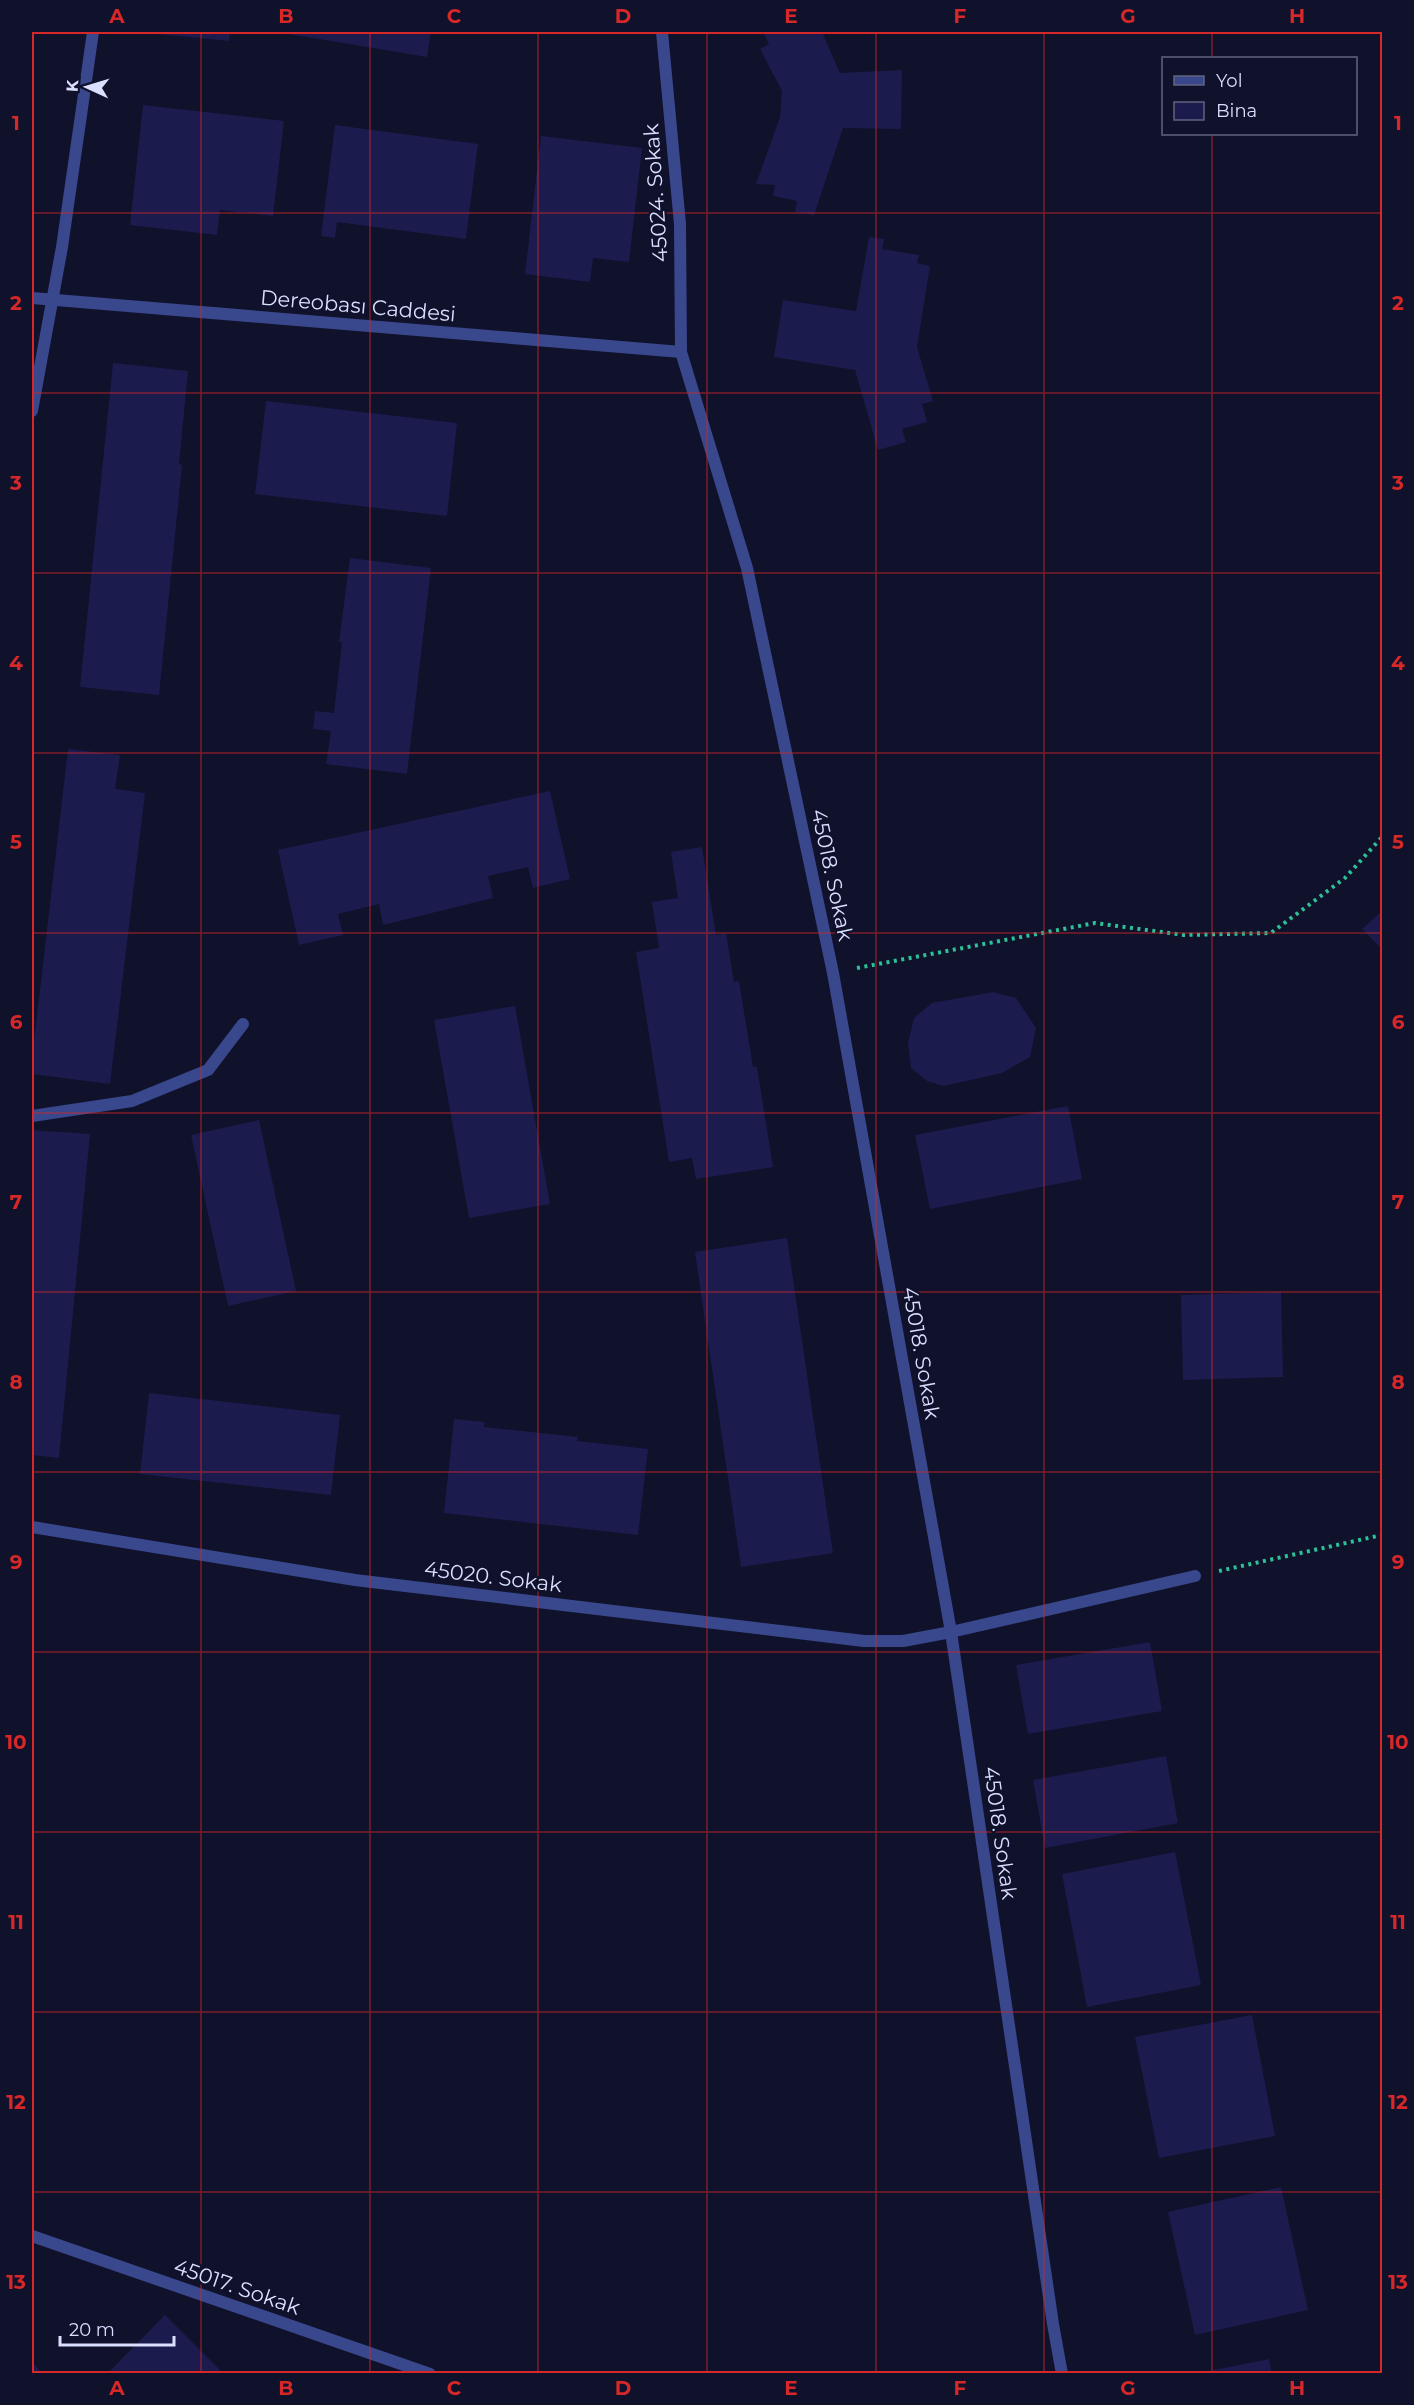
<svg xmlns="http://www.w3.org/2000/svg" width="1414" height="2405" viewBox="0 0 1414 2405" font-family="Montserrat,sans-serif">
<style>
.building{fill:#1b1c4d}
.lines{fill:none;stroke-linecap:round;stroke-linejoin:round}
.path{stroke:#2bc297;stroke-width:4;stroke-dasharray:3 4.5;stroke-linecap:butt}
.street{stroke:#39488c;stroke-width:12}
.grid{fill:none;stroke:#d62828;stroke-width:1.5;stroke-opacity:0.55}
.labels{text-anchor:middle;stroke-width:4.5;stroke-linejoin:round;paint-order:stroke}
.street-label{font-size:21px;fill:#dadeff;stroke:#10112b}
.neatline{fill:none;stroke:#d62828;stroke-width:2}
.grid-label{font-size:20px;text-anchor:middle;font-weight:bold;fill:#d62828}
</style>
<rect width="100%" height="100%" fill="#10112b"/>
<g class="building">
<polygon points="160,32 230,32 229,41 159,34"/>
<polygon points="277,32 431,32 427,57"/>
<polygon points="763,32 822,32 840,73 902,70 901,129 843,128 814,215 795,212 797,201 773,196 775,185 756,184 780,117 782,91 760,49 769,44"/>
<polygon points="143,105 284,121 273,216 220,210 217,235 130,225"/>
<polygon points="335,125 478,144 466,239 337,222 335,238 321,236"/>
<polygon points="541,136 642,148 629,262 593,258 590,282 525,274"/>
<polygon points="869,237 884,239 882,249 919,255 917,263 930,266 917,347 933,401 922,404 927,422 902,429 906,442 878,450 855,370 774,357 783,300 856,311"/>
<polygon points="113,363 188,371 179,464 182,465 159,695 80,687"/>
<polygon points="266,401 457,423 447,516 255,494"/>
<polygon points="350,558 431,568 407,774 326,764 331,731 313,729 315,711 334,713 342,642 339,642"/>
<polygon points="68,749 120,755 115,789 145,793 110,1084 32,1074 32,1059"/>
<polygon points="550,791 570,879 533,888 528,867 488,876 493,898 383,925 379,904 338,914 343,935 299,945 278,850"/>
<polygon points="702,847 716,935 726,933 734,982 739,981 753,1067 757,1067 773,1167 696,1179 692,1158 669,1162 636,952 659,948 652,902 678,898 671,852"/>
<polygon points="1382,911 1382,945 1380,947 1362,929"/>
<polygon points="993,992 1016,998 1036,1028 1030,1057 1002,1073 944,1086 927,1081 911,1068 908,1043 914,1018 932,1003"/>
<polygon points="515,1006 550,1204 469,1218 434,1020"/>
<polygon points="1068,1106 1082,1179 930,1209 915,1135"/>
<polygon points="259,1120 296,1291 228,1306 191,1135"/>
<polygon points="32,1130 90,1134 59,1458 32,1455"/>
<polygon points="787,1238 833,1553 741,1567 695,1252"/>
<polygon points="1281,1292 1283,1377 1183,1380 1181,1295"/>
<polygon points="149,1393 340,1415 331,1495 140,1474"/>
<polygon points="454,1419 485,1422 484,1427 578,1437 577,1441 648,1449 638,1535 444,1513"/>
<polygon points="1150,1642 1162,1711 1028,1734 1016,1665"/>
<polygon points="1166,1756 1178,1823 1045,1848 1033,1780"/>
<polygon points="1175,1852 1201,1985 1087,2007 1062,1874"/>
<polygon points="1252,2015 1275,2136 1159,2158 1135,2037"/>
<polygon points="1281,2187 1308,2310 1195,2335 1168,2212"/>
<polygon points="165,2315 224,2374 107,2374"/>
<polygon points="1269,2359 1272,2374 1204,2374 1204,2372"/>
<polygon points="32,2362 40,2371 37,2374 32,2374"/>
</g>
<g class="lines">
<g class="path">
<polyline points="857,968 1095,923 1184,935 1271,933 1345,878 1382,837"/>
<polyline points="1219,1571 1382,1535"/>
</g>
<g class="street">
<polyline points="662,32 680,224 681,352 747,568 833,973 951,1632 1053,2324 1062,2374"/>
<polyline points="32,298 681,352"/>
<polyline points="32,411 62,247 93,32"/>
<polyline points="32,1116 132,1101 208,1070 243,1024"/>
<polyline points="32,1527 355,1580 864,1641 903,1641 951,1632 1195,1576"/>
<polyline points="32,2236 430,2374"/>
</g>
</g>
<path class="grid" d="M 201,32 L 201,2374M 370,32 L 370,2374M 538,32 L 538,2374M 707,32 L 707,2374M 876,32 L 876,2374M 1044,32 L 1044,2374M 1212,32 L 1212,58M 1212,134 L 1212,2374M 32,213 L 1382,213M 32,393 L 1382,393M 32,573 L 1382,573M 32,753 L 1382,753M 32,933 L 1382,933M 32,1113 L 1382,1113M 32,1292 L 1382,1292M 32,1472 L 1382,1472M 32,1652 L 1382,1652M 32,1832 L 1382,1832M 32,2012 L 1382,2012M 32,2192 L 1382,2192"/>
<g class="labels">
<g class="street-label">
<text transform="translate(656 193) rotate(-94)" y="7">45024. Sokak</text>
<text transform="translate(358 306) rotate(5)" y="7">Dereobası Caddesi</text>
<text transform="translate(832 875) rotate(78)" y="7">45018. Sokak</text>
<text transform="translate(921 1353) rotate(80)" y="7">45018. Sokak</text>
<text transform="translate(493 1577) rotate(7)" y="7">45020. Sokak</text>
<text transform="translate(1000 1833) rotate(82)" y="7">45018. Sokak</text>
<text transform="translate(237 2287) rotate(19)" y="7">45017. Sokak</text>
</g>
</g>
<rect width="1414" height="2405" fill="none" stroke="#10112b" stroke-width="66"/>
<rect x="1162" y="57" width="195" height="78" fill="#10112b" stroke="#616380" stroke-width="1.5"/>
<rect x="1174" y="76" width="30" height="9" fill="#39488c" stroke="#616380" stroke-width="1.5"/>
<text x="1216" y="87" font-size="18" fill="#dadeff">Yol</text>
<rect x="1174" y="102" width="30" height="18" fill="#1b1c4d" stroke="#616380" stroke-width="1.5"/>
<text x="1216" y="117" font-size="18" fill="#dadeff">Bina</text>
<g transform="translate(87 87) rotate(274)" stroke="#10112b" stroke-width="4.5" paint-order="stroke">
<path d="M0-4.5L10 22L0 15L-10 22Z" fill="#dadeff"/>
<text y="-9" font-size="16" font-weight="bold" text-anchor="middle" fill="#dadeff">K</text>
</g>
<path d="M60 2336v9h114v-9" fill="none" stroke="#dadeff" stroke-width="3"/>
<text x="69" y="2336" font-size="18" fill="#dadeff" stroke="#10112b" stroke-width="4.5" paint-order="stroke">20 m</text>
<rect x="33" y="33" width="1348" height="2339" class="neatline"/>
<g class="grid-label">
<text x="117" y="23">A</text>
<text x="286" y="23">B</text>
<text x="454" y="23">C</text>
<text x="623" y="23">D</text>
<text x="791" y="23">E</text>
<text x="960" y="23">F</text>
<text x="1128" y="23">G</text>
<text x="1297" y="23">H</text>
<text x="16" y="130">1</text>
<text x="1398" y="130">1</text>
<text x="16" y="310">2</text>
<text x="1398" y="310">2</text>
<text x="16" y="490">3</text>
<text x="1398" y="490">3</text>
<text x="16" y="670">4</text>
<text x="1398" y="670">4</text>
<text x="16" y="849">5</text>
<text x="1398" y="849">5</text>
<text x="16" y="1029">6</text>
<text x="1398" y="1029">6</text>
<text x="16" y="1209">7</text>
<text x="1398" y="1209">7</text>
<text x="16" y="1389">8</text>
<text x="1398" y="1389">8</text>
<text x="16" y="1569">9</text>
<text x="1398" y="1569">9</text>
<text x="16" y="1749">10</text>
<text x="1398" y="1749">10</text>
<text x="16" y="1929">11</text>
<text x="1398" y="1929">11</text>
<text x="16" y="2109">12</text>
<text x="1398" y="2109">12</text>
<text x="16" y="2289">13</text>
<text x="1398" y="2289">13</text>
<text x="117" y="2395">A</text>
<text x="286" y="2395">B</text>
<text x="454" y="2395">C</text>
<text x="623" y="2395">D</text>
<text x="791" y="2395">E</text>
<text x="960" y="2395">F</text>
<text x="1128" y="2395">G</text>
<text x="1297" y="2395">H</text>
</g>
</svg>
